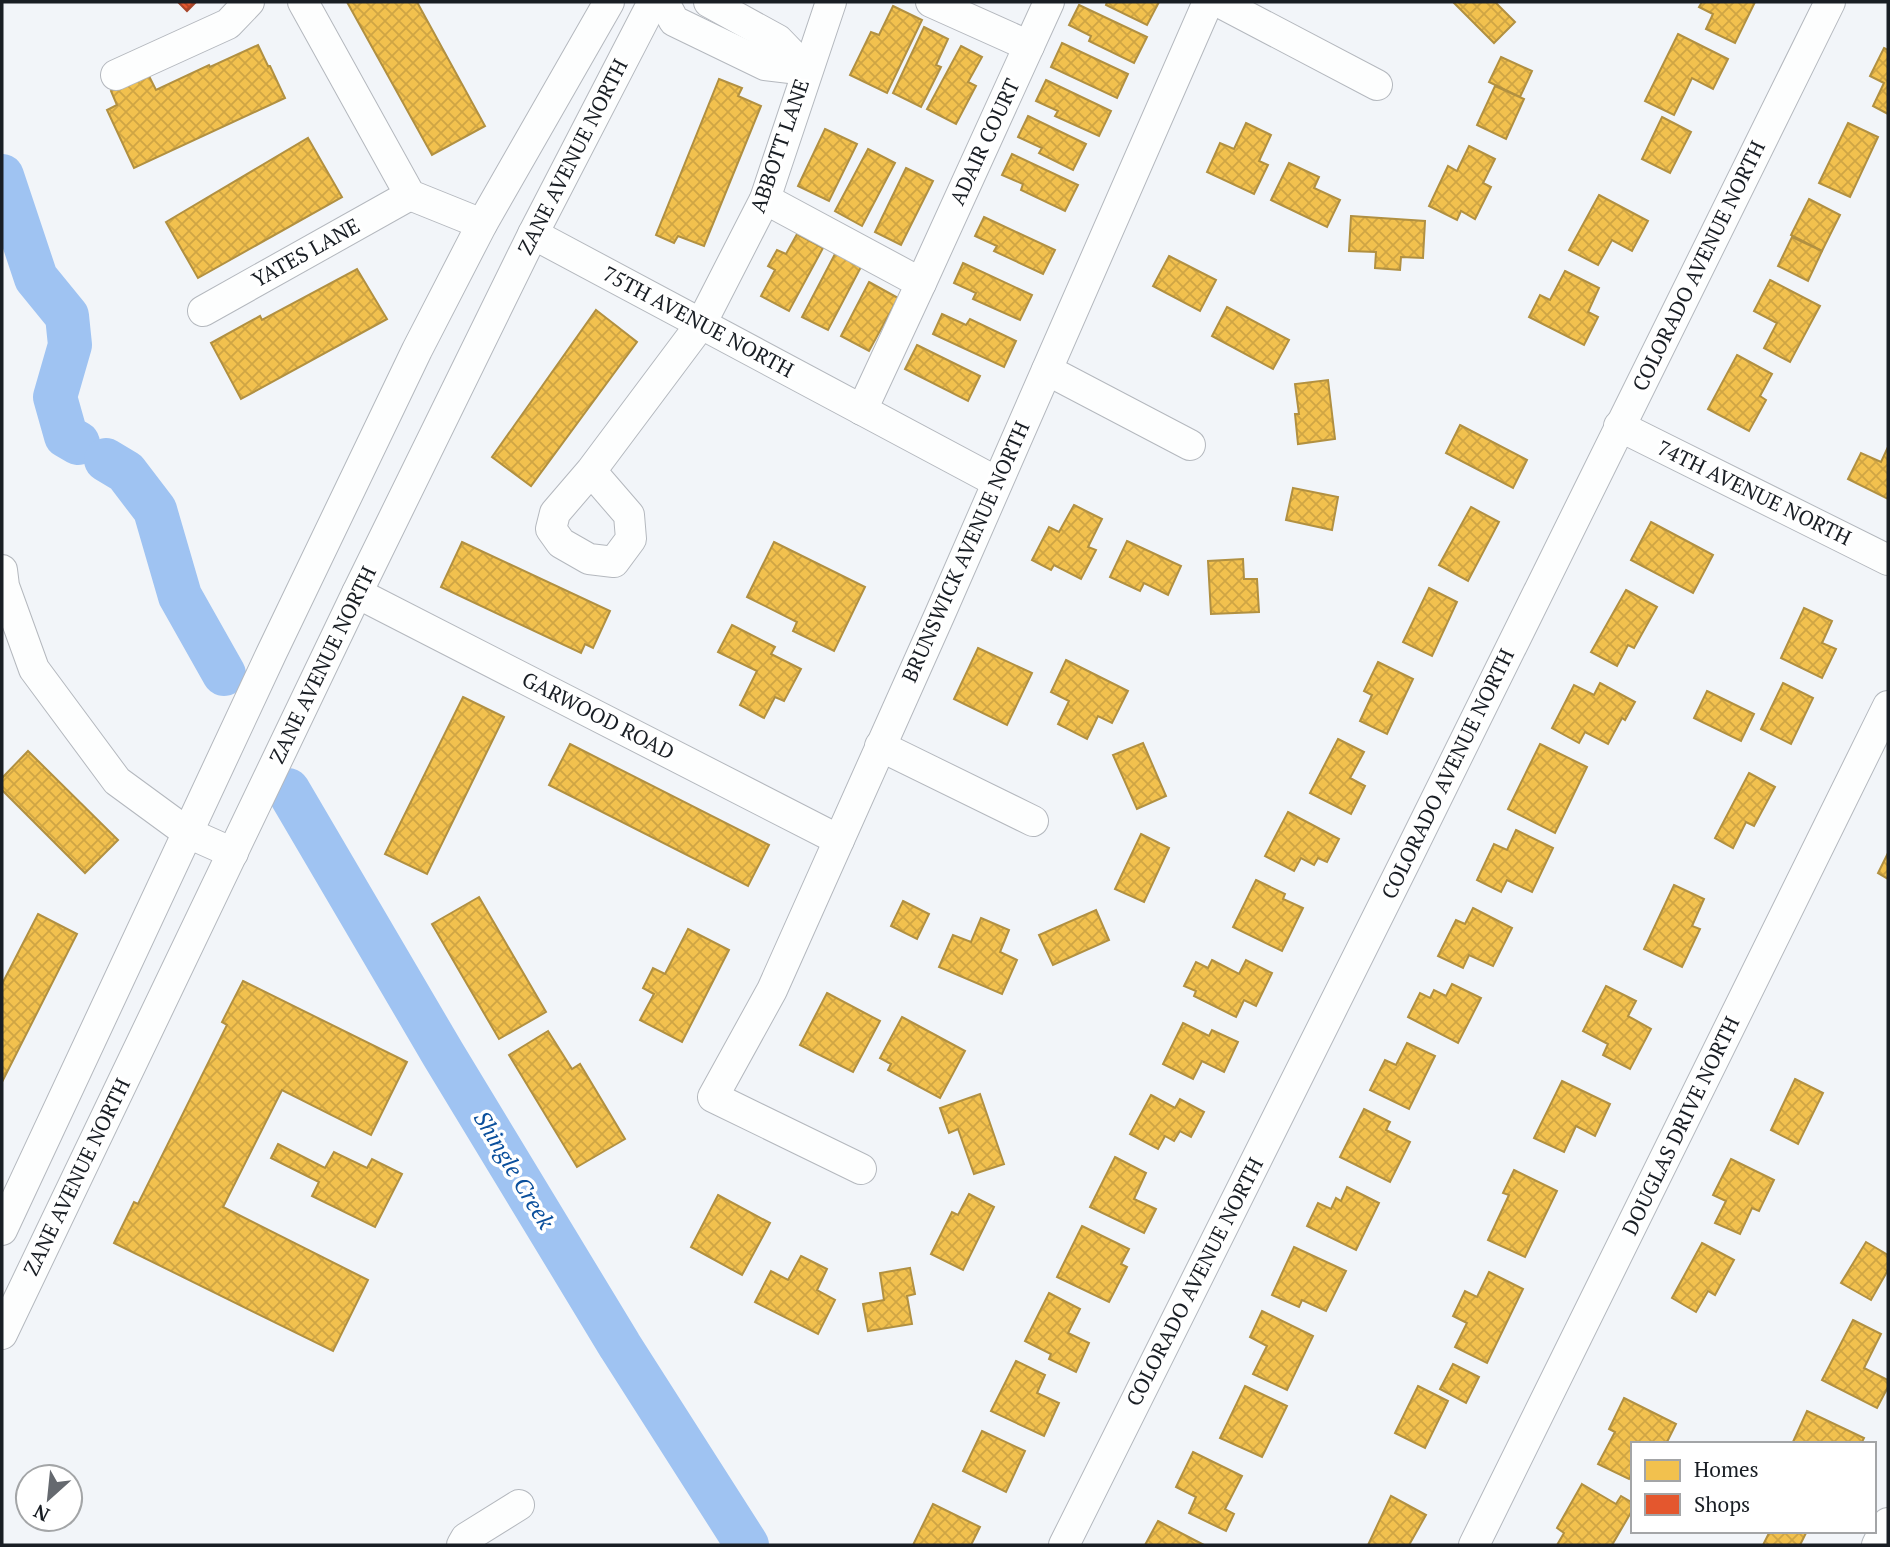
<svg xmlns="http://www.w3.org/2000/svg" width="1890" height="1547" viewBox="0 0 1890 1547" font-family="'PT Serif',serif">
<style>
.homes{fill:url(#homes-cross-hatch);stroke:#b19041;stroke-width:2}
.shops{fill:url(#shops-cross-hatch);stroke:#a7462b;stroke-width:2}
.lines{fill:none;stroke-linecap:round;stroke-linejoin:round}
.river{stroke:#9fc3f2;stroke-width:44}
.minor-casing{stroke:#b4b8be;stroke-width:32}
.minor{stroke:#fdfefe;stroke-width:30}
.labels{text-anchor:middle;stroke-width:7;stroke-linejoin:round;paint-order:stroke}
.street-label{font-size:21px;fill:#191e24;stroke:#fff}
.water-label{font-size:23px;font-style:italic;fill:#0a4f9c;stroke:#fff}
</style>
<defs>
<pattern id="homes-cross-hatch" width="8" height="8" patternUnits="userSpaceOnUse" patternTransform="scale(1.75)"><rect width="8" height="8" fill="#f2c14e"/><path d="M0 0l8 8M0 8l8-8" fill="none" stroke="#cfa544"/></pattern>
<pattern id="shops-cross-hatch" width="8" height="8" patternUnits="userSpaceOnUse" patternTransform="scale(1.75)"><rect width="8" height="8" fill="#e4572e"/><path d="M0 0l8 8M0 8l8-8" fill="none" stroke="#b84727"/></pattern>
</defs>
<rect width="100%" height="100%" fill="#f2f5f9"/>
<g class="homes">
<polygon points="347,2 417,2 485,126 432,155"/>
<polygon points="1107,2 1159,2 1147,25 1106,5"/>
<polygon points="1453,2 1495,2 1515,22 1494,43"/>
<polygon points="1702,2 1755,2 1735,43 1706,29 1713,14 1699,7"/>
<polygon points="1079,5 1147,37 1134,63 1089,41 1091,36 1069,25"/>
<polygon points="893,6 922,20 887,93 850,75 871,32 879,35"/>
<polygon points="924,27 948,39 936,65 941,67 921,107 893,93"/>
<polygon points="1678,34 1728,59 1713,89 1692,78 1674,115 1645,101"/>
<polygon points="1062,43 1128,74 1117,98 1051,67"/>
<polygon points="258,45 268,66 270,66 285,98 134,168 107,110 117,105 111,91 148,74 156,90 209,65 210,67"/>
<polygon points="961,46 982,57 968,82 976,86 956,124 927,109"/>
<polygon points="1884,48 1888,50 1888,114 1873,106 1884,83 1870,76"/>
<polygon points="1501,57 1532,71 1520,97 1489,82"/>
<polygon points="719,79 742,88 738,96 761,106 704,246 678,236 674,243 656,235"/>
<polygon points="1046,80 1111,111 1099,136 1055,116 1058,111 1036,101"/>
<polygon points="1495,86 1524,99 1506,139 1477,125"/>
<polygon points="1028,116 1086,144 1073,170 1039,153 1042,148 1018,137"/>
<polygon points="1662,117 1691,132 1670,173 1642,159"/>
<polygon points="1246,123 1271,135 1259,161 1268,165 1254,194 1207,172 1220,143 1234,149"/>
<polygon points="1848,123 1878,137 1850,197 1819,183"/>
<polygon points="825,129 857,144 829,201 798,186"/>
<polygon points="308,138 342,197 198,278 166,222"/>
<polygon points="1469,146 1495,159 1483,183 1491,187 1475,219 1461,211 1457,220 1429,206 1448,166 1457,171"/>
<polygon points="868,149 895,163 862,226 835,211"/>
<polygon points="1012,154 1078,185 1065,211 1021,190 1023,184 1002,175"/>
<polygon points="1289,163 1319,177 1314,188 1340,200 1327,227 1271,200"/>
<polygon points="906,168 933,181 901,245 875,232"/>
<polygon points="1599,195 1648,221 1632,251 1612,240 1598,265 1569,250"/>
<polygon points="1809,199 1840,215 1822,251 1791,235"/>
<polygon points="1351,216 1425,221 1423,258 1401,257 1400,270 1375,268 1376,252 1349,251"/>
<polygon points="984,217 1055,250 1043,274 994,251 997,246 975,236"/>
<polygon points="797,234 823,248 789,311 761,296 775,270 768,266 777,250 786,254"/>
<polygon points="1792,237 1822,251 1808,281 1778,266"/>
<polygon points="836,252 862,265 828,330 802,317"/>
<polygon points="1169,256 1216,280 1200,311 1153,286"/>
<polygon points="963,263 1032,295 1020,320 973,299 976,293 954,283"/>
<polygon points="357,269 387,319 241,399 211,343 260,316 262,320"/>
<polygon points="1565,271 1599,288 1588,312 1598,317 1584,345 1529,317 1540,295 1550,300"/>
<polygon points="1770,280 1820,306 1790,362 1764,348 1777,323 1754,311"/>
<polygon points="869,282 898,298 869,351 841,336"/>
<polygon points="1227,307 1289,340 1273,369 1212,336"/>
<polygon points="596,310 637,342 531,486 492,457"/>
<polygon points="942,314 966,325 970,319 1016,341 1004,367 933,334"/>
<polygon points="917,345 980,376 968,401 905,369"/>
<polygon points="1737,355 1772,374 1760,396 1766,400 1749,431 1708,409"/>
<polygon points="1328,380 1335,439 1298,444 1295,414 1299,414 1295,384"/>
<polygon points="1460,425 1527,460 1513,488 1446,453"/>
<polygon points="1888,447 1888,499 1848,479 1861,453 1881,462"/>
<polygon points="1293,488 1338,497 1332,530 1286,520"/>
<polygon points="1074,505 1102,519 1088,547 1096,550 1081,579 1054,565 1051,570 1032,560 1049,527 1059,532"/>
<polygon points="1471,507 1499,522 1468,581 1439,565"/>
<polygon points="1651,522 1713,555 1693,593 1631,560"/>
<polygon points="1127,541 1181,566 1168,595 1144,583 1140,591 1110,577"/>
<polygon points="462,542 610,611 593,648 585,644 581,653 441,587"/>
<polygon points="774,542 865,587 834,651 793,631 797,622 747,597"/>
<polygon points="1243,559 1244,579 1257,579 1259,612 1211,614 1208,561"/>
<polygon points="1429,588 1457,602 1432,656 1403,642"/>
<polygon points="1626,590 1657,607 1634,648 1628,645 1617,666 1591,652"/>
<polygon points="1804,608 1832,621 1822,643 1836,649 1822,678 1781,658"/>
<polygon points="732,625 775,647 771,654 801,669 784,701 775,697 764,718 740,705 757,671 718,652"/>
<polygon points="978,648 1032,673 1007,725 954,699"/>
<polygon points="1066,660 1128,691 1112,723 1098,716 1087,739 1058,724 1069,701 1051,692"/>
<polygon points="1378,662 1413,679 1387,734 1360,721 1372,695 1364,691"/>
<polygon points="1600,683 1635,702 1625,720 1622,718 1608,744 1585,732 1579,743 1552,728 1574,685 1594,695"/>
<polygon points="1783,683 1813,698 1791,744 1761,729"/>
<polygon points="1707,691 1754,714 1741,741 1694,718"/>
<polygon points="463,697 504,717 427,874 385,854"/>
<polygon points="1338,739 1364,752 1350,778 1365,786 1351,814 1310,793"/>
<polygon points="1143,743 1166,796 1137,809 1113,755"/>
<polygon points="570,744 769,845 748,886 549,785"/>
<polygon points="1540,744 1587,767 1555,833 1508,809"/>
<polygon points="28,751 118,840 85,873 2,790 2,778"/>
<polygon points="1749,773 1775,787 1754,826 1746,822 1733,848 1715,838"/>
<polygon points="1288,812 1339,839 1327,862 1318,858 1314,865 1301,858 1294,871 1265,856"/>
<polygon points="1516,830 1553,848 1532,892 1507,880 1501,892 1477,880 1494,844 1507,850"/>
<polygon points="1141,834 1169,848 1144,902 1115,889"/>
<polygon points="1888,853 1888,879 1878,873"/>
<polygon points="1256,880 1285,894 1283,899 1303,908 1282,951 1233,927"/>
<polygon points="1674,885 1704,899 1692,926 1700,929 1682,967 1644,949"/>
<polygon points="479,897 546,1012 499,1039 432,924"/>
<polygon points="903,901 929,914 917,939 891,926"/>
<polygon points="1473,908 1512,928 1493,966 1469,955 1463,968 1438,956 1456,920 1465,924"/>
<polygon points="1096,910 1109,940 1053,965 1039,935"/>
<polygon points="38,914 77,934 2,1082 2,984"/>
<polygon points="981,918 1009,930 1000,952 1017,960 1002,994 939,967 953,935 971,942"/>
<polygon points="688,929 729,950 682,1042 640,1020 654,994 643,988 653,968 665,974"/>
<polygon points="1212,960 1239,974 1246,960 1272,973 1256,1006 1244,1000 1236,1017 1194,996 1196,991 1184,986 1196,962 1208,968"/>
<polygon points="243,981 407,1062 371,1135 282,1090 223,1207 368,1280 333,1351 114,1243 134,1202 138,1204 227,1025 222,1022"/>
<polygon points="1452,984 1481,998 1458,1043 1408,1017 1420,993 1430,998 1434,990 1446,996"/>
<polygon points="1606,986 1636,1001 1628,1016 1651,1029 1630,1069 1603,1055 1608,1044 1583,1031"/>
<polygon points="827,993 880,1021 853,1072 800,1045"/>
<polygon points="902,1017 965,1051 940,1098 888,1070 891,1064 880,1058"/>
<polygon points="1183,1023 1209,1036 1212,1030 1238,1042 1224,1072 1202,1061 1193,1079 1163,1064"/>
<polygon points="548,1031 572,1069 580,1064 625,1139 577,1167 509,1055"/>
<polygon points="1407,1043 1435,1056 1409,1109 1370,1090 1385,1060 1396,1065"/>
<polygon points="1795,1079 1823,1093 1798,1144 1771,1130"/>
<polygon points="1562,1081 1610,1104 1595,1136 1576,1126 1564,1152 1534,1138"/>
<polygon points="980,1094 1004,1164 974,1174 958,1129 949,1133 940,1108"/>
<polygon points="1151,1095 1175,1108 1180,1099 1204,1112 1191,1137 1180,1131 1174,1141 1165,1136 1158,1149 1130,1134"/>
<polygon points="1364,1109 1390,1122 1386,1130 1410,1142 1390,1182 1340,1157"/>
<polygon points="278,1144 325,1168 334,1152 367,1168 372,1159 402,1174 375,1227 312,1196 319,1182 271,1158"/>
<polygon points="1115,1157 1146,1173 1134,1199 1156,1209 1144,1233 1090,1207"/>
<polygon points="1731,1159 1774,1180 1759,1211 1752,1208 1740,1234 1715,1223 1726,1201 1713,1195"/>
<polygon points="1514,1170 1557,1191 1525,1257 1488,1240 1509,1195 1503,1193"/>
<polygon points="1347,1187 1379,1203 1356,1250 1307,1226 1318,1203 1331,1209 1336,1198 1341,1201"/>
<polygon points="969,1194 994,1207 963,1270 931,1254 952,1212 958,1215"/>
<polygon points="718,1195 770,1223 742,1275 691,1247"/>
<polygon points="1082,1226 1129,1249 1121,1264 1127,1267 1109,1302 1057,1277"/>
<polygon points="1866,1242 1888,1255 1888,1270 1871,1300 1841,1283"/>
<polygon points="1702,1243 1734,1260 1715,1295 1708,1291 1696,1312 1672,1298"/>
<polygon points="1294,1247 1346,1271 1326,1311 1302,1300 1299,1307 1272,1295"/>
<polygon points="801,1256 827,1269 817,1290 835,1300 818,1334 755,1302 771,1271 788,1280"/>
<polygon points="910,1268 915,1294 907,1296 912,1324 868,1331 863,1304 884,1300 880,1273"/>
<polygon points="1489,1272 1523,1289 1487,1363 1455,1347 1467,1323 1453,1316 1465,1291 1477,1297"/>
<polygon points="1049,1293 1080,1309 1068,1333 1089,1343 1076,1372 1049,1359 1051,1354 1025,1341"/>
<polygon points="1262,1311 1313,1336 1287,1390 1253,1374 1267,1346 1250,1337"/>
<polygon points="1853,1320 1881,1334 1864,1368 1888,1380 1888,1387 1877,1408 1822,1380"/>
<polygon points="1016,1361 1045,1375 1037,1393 1059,1403 1044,1436 991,1411"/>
<polygon points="1453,1364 1479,1377 1466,1403 1440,1389"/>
<polygon points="1245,1386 1287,1406 1262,1457 1220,1438"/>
<polygon points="1418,1386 1448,1401 1425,1448 1395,1433"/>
<polygon points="1624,1398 1676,1424 1666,1444 1633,1444 1633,1471 1629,1479 1598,1464 1615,1432 1609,1429"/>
<polygon points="1807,1411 1864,1438 1861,1444 1792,1444"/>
<polygon points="982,1431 1025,1451 1006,1492 963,1471"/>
<polygon points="1193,1452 1242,1476 1225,1509 1234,1514 1226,1531 1189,1513 1196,1497 1176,1487"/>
<polygon points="1582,1484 1616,1504 1621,1496 1633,1503 1633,1509 1612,1545 1557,1545 1564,1533 1557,1528"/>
<polygon points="1391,1496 1426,1515 1409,1545 1368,1545"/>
<polygon points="933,1504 980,1527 971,1545 913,1545"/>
<polygon points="1158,1521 1204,1545 1145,1545"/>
<polygon points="1770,1531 1807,1531 1800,1545 1763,1545"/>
</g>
<polygon class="shops" points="178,2 196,2 187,11"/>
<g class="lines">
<g class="river">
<polyline points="2,176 36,278 67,316 70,345 55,397 66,436 78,443"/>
<polyline points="106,460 126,472 155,510 180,596 224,674"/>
<polyline points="288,790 443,1054 620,1346 747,1545"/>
</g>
<g class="minor-casing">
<g id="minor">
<polyline points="303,2 410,195 482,224"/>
<polyline points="664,2 674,21 765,65 807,70"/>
<polyline points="709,2 778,40 807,70"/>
<polyline points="931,2 1029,46"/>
<polyline points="1219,2 1377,85"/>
<polyline points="116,75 228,24 249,2"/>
<polyline points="765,199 921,283 862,410"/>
<polyline points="533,234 997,482"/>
<polyline points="921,283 1049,2"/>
<polyline points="203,311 410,195"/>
<polyline points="1047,370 1190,445"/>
<polyline points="1619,426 1888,560"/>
<polyline points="591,471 629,515 631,539 614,562 589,559 561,543 551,529 555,513 591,471 701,324 765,199 831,2"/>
<polyline points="2,570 4,586 34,669 117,781 188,833 233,853"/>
<polyline points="357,593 839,840"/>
<polyline points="880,746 1033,821"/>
<polyline points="861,1169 713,1097 772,990 940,614 1208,2"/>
<polyline points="2,1230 272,652 417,350 482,224 609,2"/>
<polyline points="2,1334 357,593 533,234 653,2"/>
<polyline points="462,1545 466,1538 519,1505"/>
<polyline points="1064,1545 1409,854 1830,2"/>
<polyline points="1474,1545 1888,706"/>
<polyline points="1877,1545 1888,1523"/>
</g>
</g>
<use href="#minor" class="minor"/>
</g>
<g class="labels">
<g class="street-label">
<text transform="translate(985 142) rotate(-65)" y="7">ADAIR COURT</text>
<text transform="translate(780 146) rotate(-71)" y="7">ABBOTT LANE</text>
<text transform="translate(573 157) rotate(-63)" y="7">ZANE AVENUE NORTH</text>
<text transform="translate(306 253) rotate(-29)" y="7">YATES LANE</text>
<text transform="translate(1699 266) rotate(-64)" y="7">COLORADO AVENUE NORTH</text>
<text transform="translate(698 322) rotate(28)" y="7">75TH AVENUE NORTH</text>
<text transform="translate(1754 493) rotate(26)" y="7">74TH AVENUE NORTH</text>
<text transform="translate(966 552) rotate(-66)" y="7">BRUNSWICK AVENUE NORTH</text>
<text transform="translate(323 665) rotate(-64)" y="7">ZANE AVENUE NORTH</text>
<text transform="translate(598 716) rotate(27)" y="7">GARWOOD ROAD</text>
<text transform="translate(1448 774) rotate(-64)" y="7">COLORADO AVENUE NORTH</text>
<text transform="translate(1681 1126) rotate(-64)" y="7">DOUGLAS DRIVE NORTH</text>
<text transform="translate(77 1177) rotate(-64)" y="7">ZANE AVENUE NORTH</text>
<text transform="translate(1195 1282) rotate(-63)" y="7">COLORADO AVENUE NORTH</text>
</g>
<g class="water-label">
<text transform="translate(514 1170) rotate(59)" y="8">Shingle Creek</text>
</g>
</g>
<rect width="1890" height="1547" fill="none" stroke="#191e24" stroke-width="7"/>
<rect x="1631" y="1442" width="245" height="91" fill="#ffffff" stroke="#a3a5a7" stroke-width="2"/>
<rect x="1645" y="1460" width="35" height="21" fill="#f2c14e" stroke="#a3a5a7" stroke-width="2"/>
<text x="1694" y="1477" font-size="21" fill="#191e24">Homes</text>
<rect x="1645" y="1494" width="35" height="21" fill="#e4572e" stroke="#a3a5a7" stroke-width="2"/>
<text x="1694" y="1512" font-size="21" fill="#191e24">Shops</text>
<g transform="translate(49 1498) rotate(207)"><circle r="33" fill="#ffffff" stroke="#a3a5a7" stroke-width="2"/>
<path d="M0-5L12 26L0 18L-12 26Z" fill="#65696f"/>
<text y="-10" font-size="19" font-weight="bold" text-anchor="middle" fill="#191e24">N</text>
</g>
</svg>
